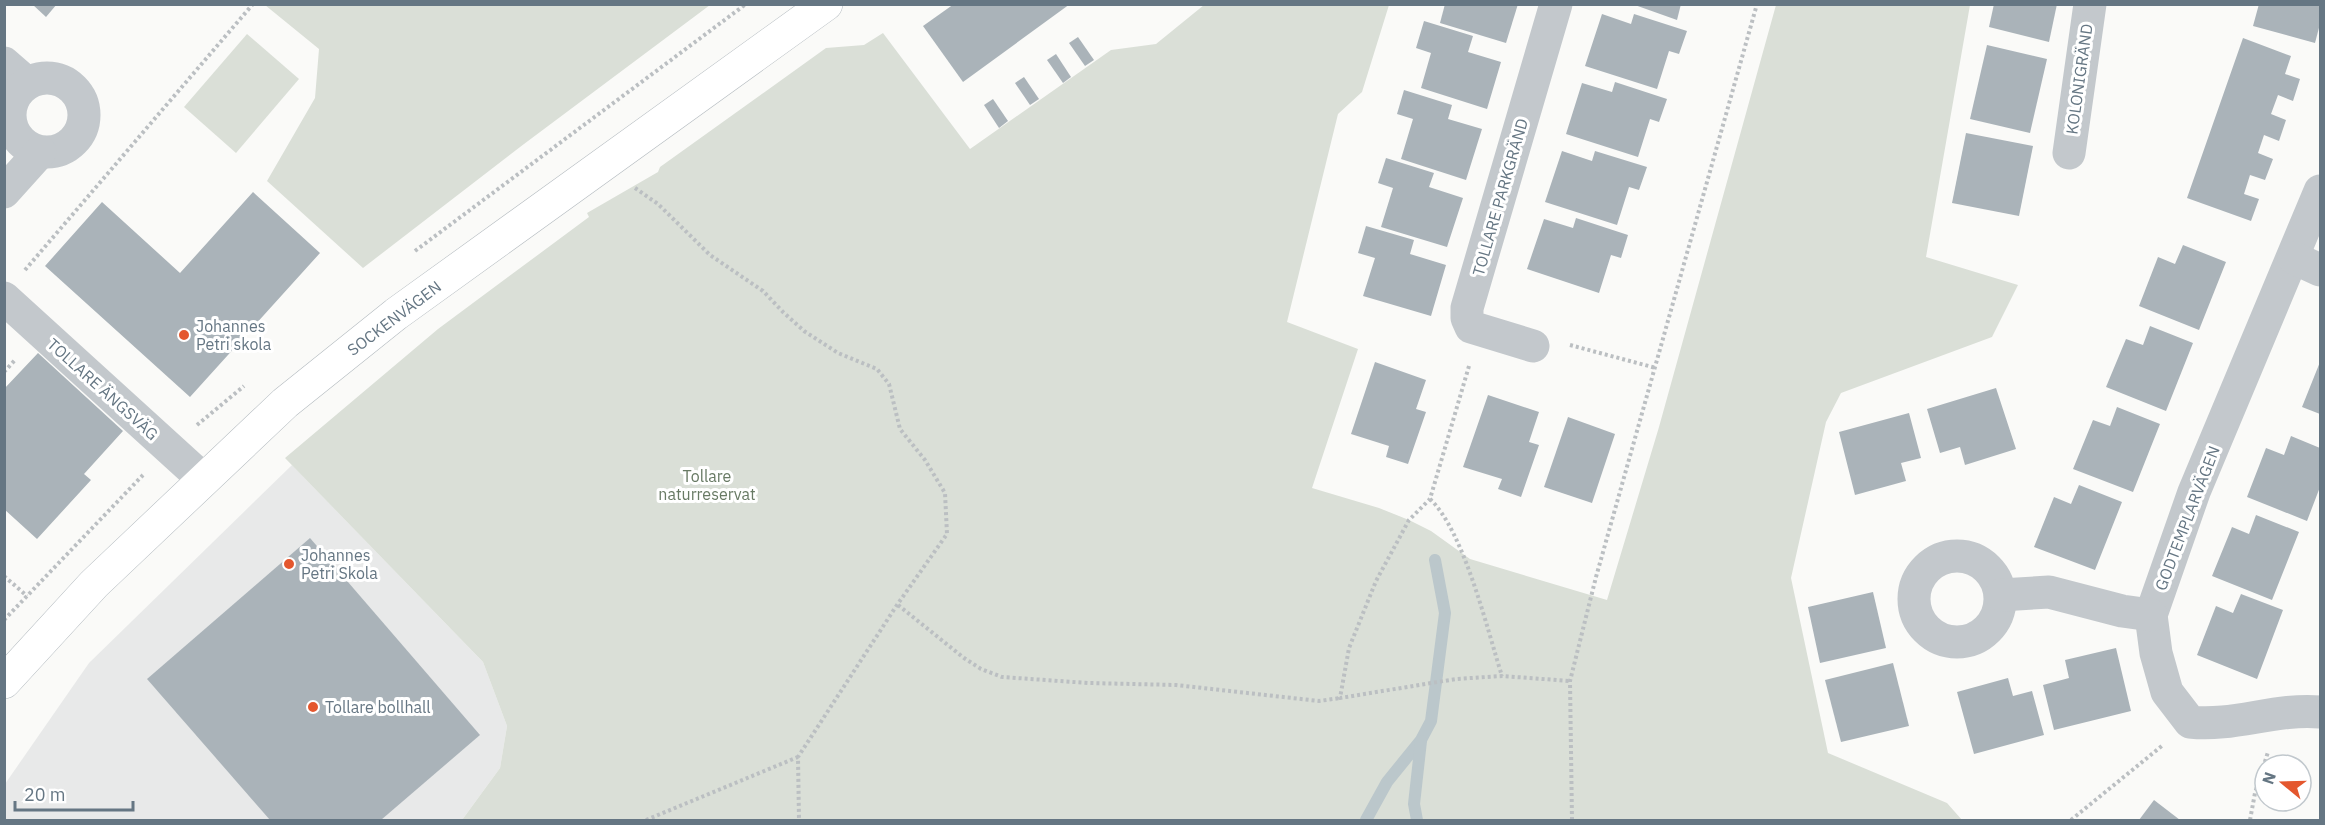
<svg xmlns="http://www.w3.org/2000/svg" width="2325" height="825" viewBox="0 0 2325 825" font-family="'IBM Plex Sans',sans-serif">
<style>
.built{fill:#e8e9e9}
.green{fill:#dadfd7}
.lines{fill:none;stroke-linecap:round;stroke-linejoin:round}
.stream{stroke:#bbc7cb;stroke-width:12}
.building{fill:#aab3b9}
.secondary-casing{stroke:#b3babf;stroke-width:34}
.path{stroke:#bbbfc2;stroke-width:4;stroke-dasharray:3 3;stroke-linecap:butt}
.street{stroke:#c3c8cc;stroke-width:33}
.secondary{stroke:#fff;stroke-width:33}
.poi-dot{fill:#e4572e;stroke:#fff;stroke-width:2}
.labels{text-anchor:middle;stroke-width:6;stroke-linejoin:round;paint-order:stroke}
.street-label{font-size:16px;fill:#657683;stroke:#fff}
.poi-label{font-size:16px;fill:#657683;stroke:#fff;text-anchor:start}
.park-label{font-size:16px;fill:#687a64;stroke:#fff}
</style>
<rect width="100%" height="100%" fill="#fafaf8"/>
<polygon class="built" points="292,465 483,662 507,726 500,768 462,820 5,820 5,784 89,663"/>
<g class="green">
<polygon points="265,5 710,5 524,144 363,268 267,181 315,98 319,49"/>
<polygon points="1204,5 1389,5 1362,92 1338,114 1287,322 1358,349 1312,488 1379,508 1409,520 1431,531 1470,559 1607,600 1659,427 1776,5 1970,5 1926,257 2018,285 1992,337 1841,393 1826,422 1791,578 1828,753 1947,803 1962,820 462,820 500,768 507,726 483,662 285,458 438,329 589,217 587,213 658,172 660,167 826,48 864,45 883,33 970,149 1111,50 1156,44"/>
<polygon points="247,34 299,79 236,153 184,107"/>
</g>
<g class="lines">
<g class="stream">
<polyline points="1366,820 1387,782 1421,740 1431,721 1445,613 1435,560"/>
<polyline points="1417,820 1414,804 1421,741"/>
</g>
</g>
<g class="building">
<polygon points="32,4 57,4 46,17"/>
<polygon points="954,4 1070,4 963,82 923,26"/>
<polygon points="1445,4 1518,4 1506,43 1440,23"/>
<polygon points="1632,4 1681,4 1677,20"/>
<polygon points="1994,4 2057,4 2049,42 1989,27"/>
<polygon points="2259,4 2320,4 2320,24 2315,43 2253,26"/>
<polygon points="1602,14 1631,24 1634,14 1687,31 1679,54 1669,51 1657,89 1585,66"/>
<polygon points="1424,21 1473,36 1468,52 1501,62 1487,109 1421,88 1431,53 1416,48"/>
<polygon points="1078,37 1094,60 1085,66 1069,43"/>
<polygon points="2243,38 2291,56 2285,74 2300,79 2293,101 2278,95 2271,114 2286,120 2279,141 2264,135 2258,153 2273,159 2265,180 2250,175 2244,194 2259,199 2251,221 2187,198"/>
<polygon points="1987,45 2047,59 2030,133 1970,119"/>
<polygon points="1056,54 1071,77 1063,83 1047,60"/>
<polygon points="1024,77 1039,99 1030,105 1015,83"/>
<polygon points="1615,82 1667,99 1659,122 1650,119 1638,157 1566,134 1582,83 1612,92"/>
<polygon points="1404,90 1452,105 1448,119 1482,129 1466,180 1401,159 1413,119 1397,114"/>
<polygon points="993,99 1008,121 999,128 984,105"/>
<polygon points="1966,133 2033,146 2019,216 1952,203"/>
<polygon points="1562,151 1592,161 1595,151 1647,167 1639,190 1629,187 1617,225 1545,202"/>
<polygon points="1386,158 1434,173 1429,187 1463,198 1447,247 1381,227 1393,188 1378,183"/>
<polygon points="253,192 320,253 190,397 45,266 102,202 180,273"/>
<polygon points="1576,218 1628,235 1621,258 1611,255 1599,293 1527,269 1544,219 1573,228"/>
<polygon points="1366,226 1414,240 1410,254 1446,265 1431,316 1363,296 1375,258 1358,253"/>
<polygon points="2183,245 2226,262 2199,330 2139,306 2158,257 2175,264"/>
<polygon points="2150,326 2193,343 2166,411 2106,387 2126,339 2143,345"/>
<polygon points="38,353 123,431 84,474 91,480 37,539 4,509 4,389"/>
<polygon points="1375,362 1426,380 1416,409 1426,412 1408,464 1386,457 1389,446 1351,434"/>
<polygon points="2320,362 2320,414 2302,407"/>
<polygon points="1996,388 2016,449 1965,465 1960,447 1940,453 1927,409"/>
<polygon points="1488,395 1539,412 1529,442 1539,445 1521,497 1498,489 1502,479 1463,467"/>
<polygon points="2117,407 2160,424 2133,492 2073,469 2093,420 2110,426"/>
<polygon points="1909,413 1921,458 1901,463 1906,481 1855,495 1839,432"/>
<polygon points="1568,417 1615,434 1592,503 1544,487"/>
<polygon points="2291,436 2320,448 2320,487 2307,521 2247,497 2266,448 2284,455"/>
<polygon points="2079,485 2122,502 2095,570 2034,547 2054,497 2071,504"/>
<polygon points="2256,515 2299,532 2272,600 2212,576 2232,527 2249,534"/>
<polygon points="310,538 480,735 381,820 270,820 147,679"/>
<polygon points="1873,592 1886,648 1820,663 1808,607"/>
<polygon points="2241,594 2283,610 2257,679 2197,655 2216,606 2233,613"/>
<polygon points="2116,648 2131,711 2054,730 2043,685 2069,678 2065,660"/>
<polygon points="1893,663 1909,726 1841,742 1825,680"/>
<polygon points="2008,678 2013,696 2032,691 2044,735 1974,754 1957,692"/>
<polygon points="2154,800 2180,820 2139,820"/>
</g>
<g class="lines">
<g class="secondary-casing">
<polyline id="secondary" points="4,682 94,584 285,403 396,314 826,4"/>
</g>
<g class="path">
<polyline points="635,188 658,204 710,255 763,291 783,312 804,331 838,353 877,369 889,384 900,429 925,460 945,493 947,534 897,605 798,757 799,820"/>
<polyline points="415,251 746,4"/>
<polyline points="25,270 253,4"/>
<polyline points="1570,345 1656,368"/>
<polyline points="1469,366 1430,499 1409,520 1376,581 1349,648 1340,698 1456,679 1502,676 1570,681"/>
<polyline points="4,372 16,359"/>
<polyline points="197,425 244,386"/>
<path d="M 1430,499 C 1464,531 1487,629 1502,676"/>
<polyline points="4,576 27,596"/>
<polyline points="898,605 964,658 981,669 1002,677 1088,683 1176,685 1319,701 1340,698"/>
<polyline points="4,620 143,475"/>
<polyline points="646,820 798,757"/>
<polyline points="1572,820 1570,681 1596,577 1757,4"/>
<polyline points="2071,820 2163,745"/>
<polyline points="2250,820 2255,793 2268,752"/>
</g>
<g class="street">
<polyline points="4,63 27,83"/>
<circle cx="47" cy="115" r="37"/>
<polyline points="2069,153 2090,4"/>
<path d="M 2320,191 L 2194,492 L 2151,615 L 2156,653 L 2167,692 L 2190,722 C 2233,727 2276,708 2320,712"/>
<polyline points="4,192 40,152"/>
<polyline points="2294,258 2320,270"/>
<polyline points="4,298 203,479"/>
<polyline points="1533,346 1471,327 1467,318 1467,308 1556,4"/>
<circle cx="1957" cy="599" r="43"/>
<polyline points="2001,595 2049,592 2122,611 2151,615"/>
</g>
<use href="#secondary" class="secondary"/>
</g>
<g class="poi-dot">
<circle cx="184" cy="335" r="6"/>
<circle cx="289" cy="564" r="6"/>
<circle cx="313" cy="707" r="6"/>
</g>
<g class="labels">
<g class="street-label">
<text transform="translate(2079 79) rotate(-82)" y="6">KOLONIGRÄND</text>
<text transform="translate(1500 197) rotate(-74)" y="6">TOLLARE PARKGRÄND</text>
<text transform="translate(394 318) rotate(-37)" y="6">SOCKENVÄGEN</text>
<text transform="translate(103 389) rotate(42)" y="6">TOLLARE ÄNGSVÄG</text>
<text transform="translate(2187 518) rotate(-69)" y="6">GODTEMPLARVÄGEN</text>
</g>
<g class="poi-label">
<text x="196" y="332">Johannes<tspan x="196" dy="18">Petri skola</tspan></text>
<text x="301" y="561">Johannes<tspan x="301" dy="18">Petri Skola</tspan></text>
<text x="325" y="713">Tollare bollhall</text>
</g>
<g class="park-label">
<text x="707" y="482">Tollare<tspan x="707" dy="18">naturreservat</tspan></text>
</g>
</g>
<rect width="2325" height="825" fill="none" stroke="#657683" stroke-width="12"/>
<g transform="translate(2283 783) rotate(289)"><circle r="28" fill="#ffffff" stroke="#c1c8cd" stroke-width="1.5"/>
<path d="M0-4.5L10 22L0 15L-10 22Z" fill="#e4572e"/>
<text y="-9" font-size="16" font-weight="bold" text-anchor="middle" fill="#657683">N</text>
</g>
<path d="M15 801v9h118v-9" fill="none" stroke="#657683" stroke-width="3"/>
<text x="24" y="801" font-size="18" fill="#657683" stroke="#ffffff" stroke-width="4.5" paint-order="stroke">20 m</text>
</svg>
